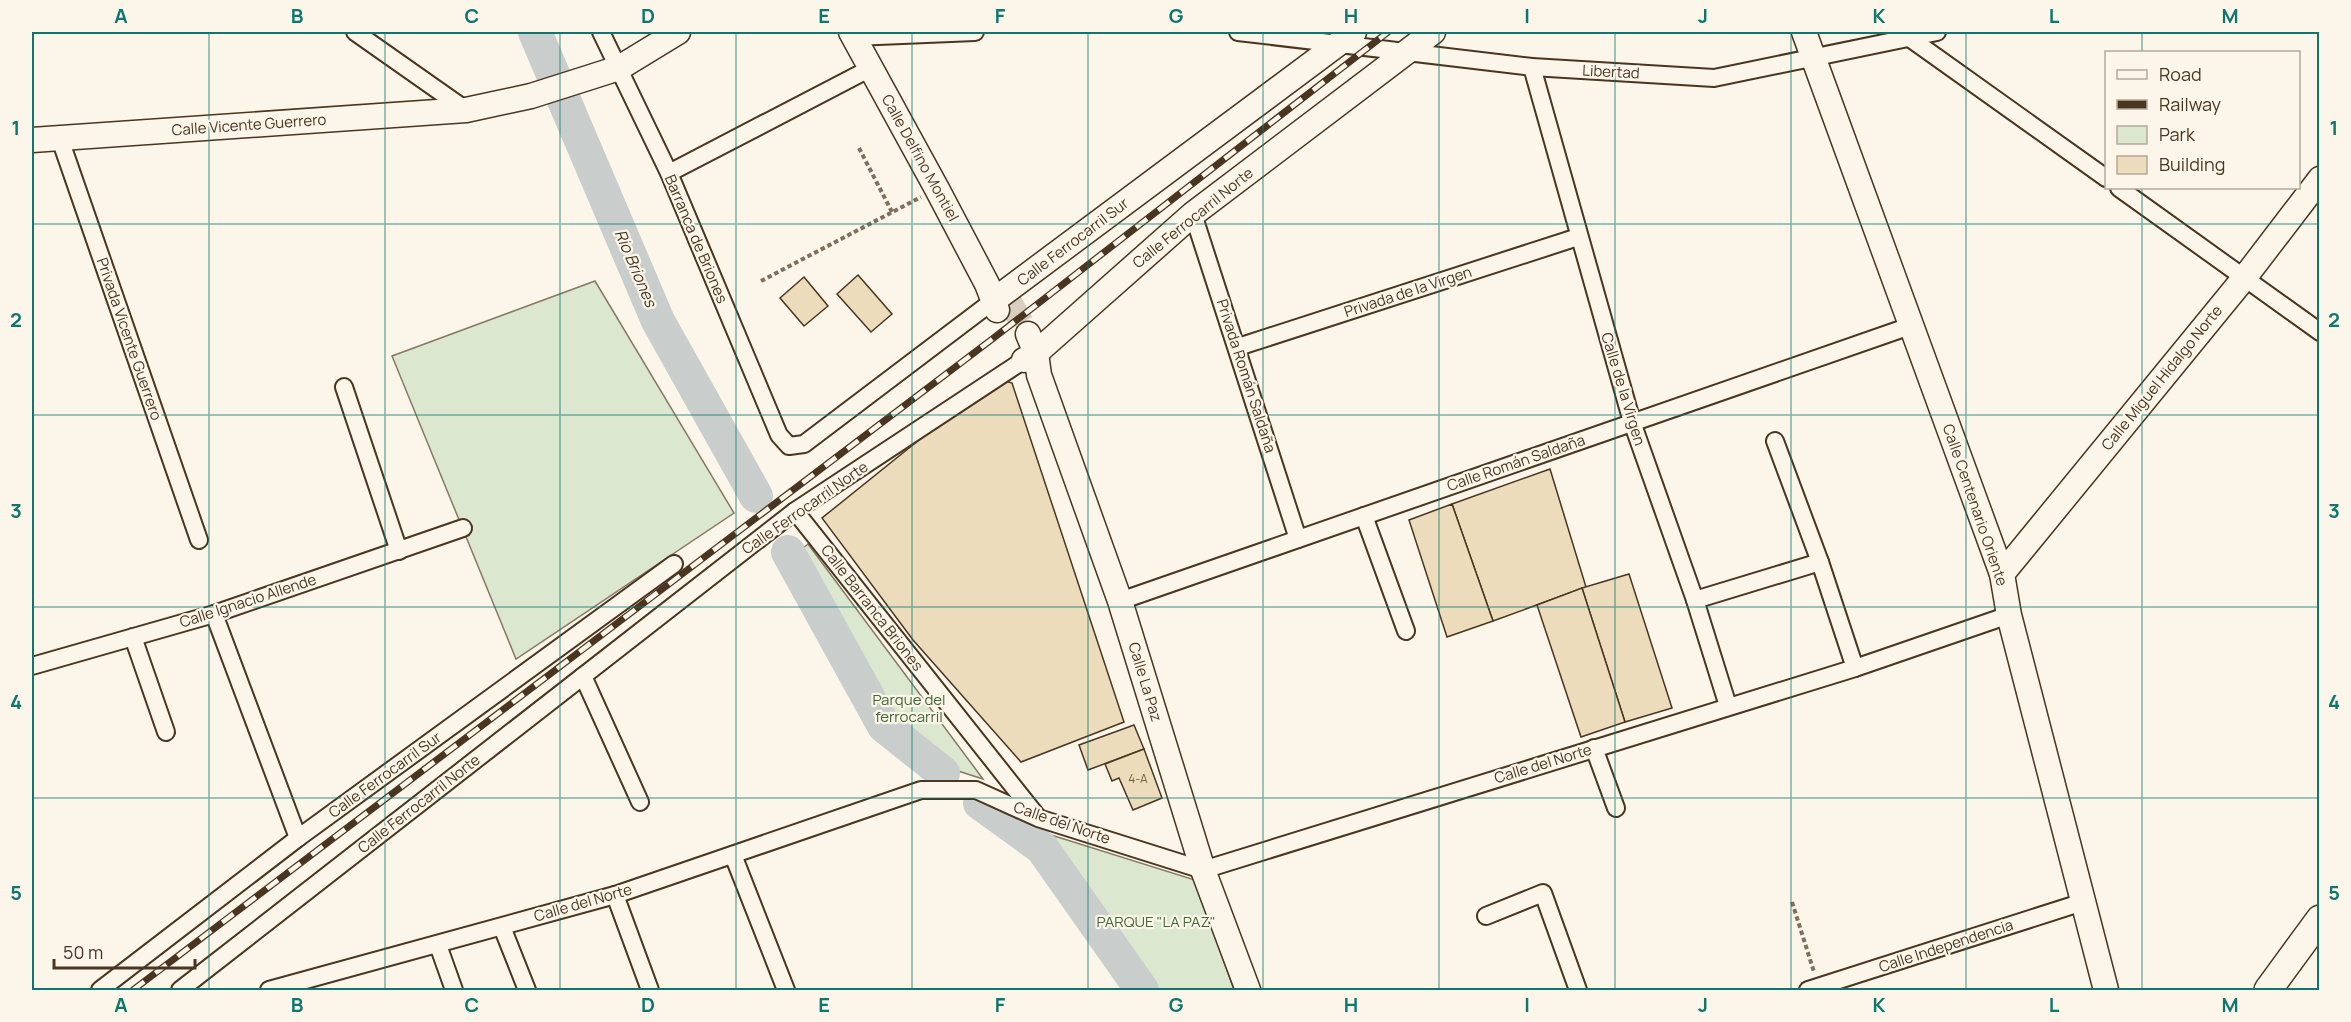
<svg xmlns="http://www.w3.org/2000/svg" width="2351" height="1022" viewBox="0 0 2351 1022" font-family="Manrope,sans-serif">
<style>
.green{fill:#dce7d0;stroke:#887966;stroke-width:1.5}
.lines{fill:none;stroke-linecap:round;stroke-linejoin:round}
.river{stroke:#c9cecd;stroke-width:34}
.building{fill:#ecdcbc;stroke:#4a3520;stroke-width:1.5}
.secondary-tunnel{stroke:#d8cfc1;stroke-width:24;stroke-dasharray:24 12;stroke-linecap:butt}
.street-casing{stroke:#4a3520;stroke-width:20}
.secondary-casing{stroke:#4a3520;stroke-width:27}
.primary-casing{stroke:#4a3520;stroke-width:30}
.path{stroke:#7f6f5c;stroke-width:4;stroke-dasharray:4.5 3;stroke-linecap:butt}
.street{stroke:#fbf6e9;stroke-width:16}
.secondary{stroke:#fbf6e9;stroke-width:24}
.primary{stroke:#fbf6e9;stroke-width:27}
.rail-casing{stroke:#4a3520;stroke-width:7}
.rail{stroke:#fbf6e9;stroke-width:4.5;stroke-dasharray:14;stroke-linecap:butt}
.grid{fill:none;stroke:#0f766e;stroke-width:1.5;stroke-opacity:0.55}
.labels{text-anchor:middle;stroke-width:4.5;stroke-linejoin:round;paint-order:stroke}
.number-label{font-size:12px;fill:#725f47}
.street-label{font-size:15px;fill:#4a3520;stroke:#fbf6e9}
.park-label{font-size:15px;fill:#436837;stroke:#fbf6e9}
.water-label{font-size:16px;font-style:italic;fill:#4a3520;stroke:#fbf6e9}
.neatline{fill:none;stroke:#0f766e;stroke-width:2}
.grid-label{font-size:20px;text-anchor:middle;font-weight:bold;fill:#0f766e}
</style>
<rect width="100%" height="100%" fill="#fbf6e9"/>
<g class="green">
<polygon points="595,281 734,513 516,659 392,356"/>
<polygon points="808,544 983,779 952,769 897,721 796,554"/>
<polygon points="1032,829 1195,880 1234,990 1142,990 1042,848"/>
</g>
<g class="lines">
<g class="river">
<polyline points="535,32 658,321 756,496"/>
<polyline points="788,552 884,726 943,773"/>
<polyline points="980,803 1042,848 1142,990"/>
</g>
</g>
<g class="building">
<polygon points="858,275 892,314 871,332 837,294"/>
<polygon points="804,277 828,306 804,326 780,298"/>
<polygon points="996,378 1012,383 1124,722 1021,762 913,640 822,518"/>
<polygon points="1550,469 1586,587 1493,621 1452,504"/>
<polygon points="1452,504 1493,621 1447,637 1409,520"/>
<polygon points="1629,574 1672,708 1625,722 1582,588"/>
<polygon points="1582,588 1625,722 1581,737 1537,605"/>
<polygon points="1134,725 1144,749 1088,770 1079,745"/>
<polygon points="1144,749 1162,798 1133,810 1119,778 1112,781 1105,764"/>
</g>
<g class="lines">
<polyline class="secondary-tunnel" points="1010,302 1028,334"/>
<g class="street-casing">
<g id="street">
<polyline points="355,32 466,110"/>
<polyline points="601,32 669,173 779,435 789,446 804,444 993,301"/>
<polyline points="1238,32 1532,67 1714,78 1937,32"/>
<polyline points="854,37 975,32"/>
<polyline points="1911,39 2106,178"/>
<polyline points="1532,67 1632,422 1695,600 1728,706"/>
<polyline points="60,139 199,540"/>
<polyline points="669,173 871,68"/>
<polyline points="2119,188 2320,332"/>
<polyline points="1193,214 1298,539"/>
<polyline points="1238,347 1578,237"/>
<polyline points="344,387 399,551"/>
<polyline points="1775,441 1820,562 1855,668"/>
<polyline points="795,511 1036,815"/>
<polyline points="1364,516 1406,631"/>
<polyline points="1695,600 1820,562"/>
<polyline points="1120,601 1913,325"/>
<polyline points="214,614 298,838"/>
<polyline points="133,637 166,732"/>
<polyline points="32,666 214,614 463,528"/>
<polyline points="583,676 640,802"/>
<polyline points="1594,748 1616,808"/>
<polyline points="733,855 786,990"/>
<polyline points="615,895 650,990"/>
<polyline points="1486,916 1543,893 1578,990"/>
<polyline points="502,927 527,990"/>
<polyline points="438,945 454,990"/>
<polyline points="100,990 298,838 674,564"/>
<polyline points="180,990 795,511 1024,360"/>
<polyline points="269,990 615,895 921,790 976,790 1038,818 1203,870 1855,668 2009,615"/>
<polyline points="1808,990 2083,902"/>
</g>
</g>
<g class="secondary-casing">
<g id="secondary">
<polyline points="851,32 937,189 987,284 997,310"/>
<polyline points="1804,32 2002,574 2009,615 2106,990"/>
<polyline points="32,140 466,110 531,96 619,68 678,32"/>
<polyline points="993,301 1354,32"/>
<polyline points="1028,334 1036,353 1039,375 1120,601 1203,870 1248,990"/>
<polyline points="1024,360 1036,353 1193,214 1433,32"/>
<polyline points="2002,574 2245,277 2320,179"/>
</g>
</g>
<g class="primary-casing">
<polyline id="primary" points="2268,990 2320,919"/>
</g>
<g class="path">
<polyline points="859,148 892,212"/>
<polyline points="761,281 921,197"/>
<polyline points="1792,902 1814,972"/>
</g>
<use href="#street" class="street"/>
<use href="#secondary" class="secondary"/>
<use href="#primary" class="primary"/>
<g class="rail-casing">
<polyline id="rail" points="133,990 991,340 1388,32"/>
</g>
<use href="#rail" class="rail"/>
</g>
<path class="grid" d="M 209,32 L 209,990M 385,32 L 385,990M 560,32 L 560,990M 736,32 L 736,990M 912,32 L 912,990M 1088,32 L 1088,990M 1263,32 L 1263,990M 1439,32 L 1439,990M 1615,32 L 1615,990M 1791,32 L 1791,990M 1966,32 L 1966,990M 2142,32 L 2142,52M 2142,188 L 2142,990M 32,224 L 2320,224M 32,415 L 2320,415M 32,607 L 2320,607M 32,798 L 2320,798"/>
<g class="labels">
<g class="number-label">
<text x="1138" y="783">4-A</text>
</g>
<g class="street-label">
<text transform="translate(1611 72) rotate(3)" y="5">Libertad</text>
<text transform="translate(249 125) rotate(-4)" y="5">Calle Vicente Guerrero</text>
<text transform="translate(920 158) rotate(61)" y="5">Calle Delfino Montiel</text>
<text transform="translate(1193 218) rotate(-39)" y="5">Calle Ferrocarril Norte</text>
<text transform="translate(696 239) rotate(67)" y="5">Barranca de Briones</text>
<text transform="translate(1073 242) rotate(-37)" y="5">Calle Ferrocarril Sur</text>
<text transform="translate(1408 292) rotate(-18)" y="5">Privada de la Virgen</text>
<text transform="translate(129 339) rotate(71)" y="5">Privada Vicente Guerrero</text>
<text transform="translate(1246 376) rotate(72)" y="5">Privada Román Saldaña</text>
<text transform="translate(2162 378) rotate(-51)" y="5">Calle Miguel Hidalgo Norte</text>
<text transform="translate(1623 389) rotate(73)" y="5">Calle de la Virgen</text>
<text transform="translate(1516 463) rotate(-19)" y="5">Calle Román Saldaña</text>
<text transform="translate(1975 505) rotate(71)" y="5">Calle Centenario Oriente</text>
<text transform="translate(805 508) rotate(-35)" y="5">Calle Ferrocarril Norte</text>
<text transform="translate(248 601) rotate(-18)" y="5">Calle Ignacio Allende</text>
<text transform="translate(872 608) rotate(52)" y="5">Calle Barranca Briones</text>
<text transform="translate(1145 682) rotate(73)" y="5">Calle La Paz</text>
<text transform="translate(1543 764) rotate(-17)" y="5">Calle del Norte</text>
<text transform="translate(385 775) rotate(-36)" y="5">Calle Ferrocarril Sur</text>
<text transform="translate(419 804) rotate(-38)" y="5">Calle Ferrocarril Norte</text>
<text transform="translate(1062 823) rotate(19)" y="5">Calle del Norte</text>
<text transform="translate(583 903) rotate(-16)" y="5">Calle del Norte</text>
<text transform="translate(1946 946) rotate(-18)" y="5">Calle Independencia</text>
</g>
<g class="park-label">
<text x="909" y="705">Parque del<tspan x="909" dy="17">ferrocarril</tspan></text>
<text x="1156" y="927">PARQUE "LA PAZ"</text>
</g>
<g class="water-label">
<text transform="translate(636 268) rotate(67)" y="6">Rio Briones</text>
</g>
</g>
<rect width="2351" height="1022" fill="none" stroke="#fbf6e9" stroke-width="66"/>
<rect x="2105" y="51" width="195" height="138" fill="#fbf6e9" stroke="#b4a999" stroke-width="1.5"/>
<rect x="2117" y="70" width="30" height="9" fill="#fbf6e9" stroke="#b4a999" stroke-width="1.5"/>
<text x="2159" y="81" font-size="18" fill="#4a3520">Road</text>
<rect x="2117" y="100" width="30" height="9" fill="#4a3520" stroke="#b4a999" stroke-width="1.5"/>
<text x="2159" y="111" font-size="18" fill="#4a3520">Railway</text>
<rect x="2117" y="126" width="30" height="18" fill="#dce7d0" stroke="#b4a999" stroke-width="1.5"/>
<text x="2159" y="141" font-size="18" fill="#4a3520">Park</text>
<rect x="2117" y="156" width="30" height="18" fill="#ecdcbc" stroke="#b4a999" stroke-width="1.5"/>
<text x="2159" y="171" font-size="18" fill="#4a3520">Building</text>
<path d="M54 959v9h141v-9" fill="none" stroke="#4a3520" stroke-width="3"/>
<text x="63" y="959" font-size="18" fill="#4a3520" stroke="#fbf6e9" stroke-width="4.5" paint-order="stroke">50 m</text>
<rect x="33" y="33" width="2285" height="956" class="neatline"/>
<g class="grid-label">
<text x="121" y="23">A</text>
<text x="297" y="23">B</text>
<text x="472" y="23">C</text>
<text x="648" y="23">D</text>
<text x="824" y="23">E</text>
<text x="1000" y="23">F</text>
<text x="1176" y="23">G</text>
<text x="1351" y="23">H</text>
<text x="1527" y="23">I</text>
<text x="1703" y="23">J</text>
<text x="1879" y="23">K</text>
<text x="2054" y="23">L</text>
<text x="2230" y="23">M</text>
<text x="16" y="135">1</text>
<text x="2334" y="135">1</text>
<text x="16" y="327">2</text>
<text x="2334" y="327">2</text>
<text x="16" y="518">3</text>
<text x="2334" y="518">3</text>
<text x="16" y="709">4</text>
<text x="2334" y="709">4</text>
<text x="16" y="900">5</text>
<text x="2334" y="900">5</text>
<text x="121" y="1012">A</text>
<text x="297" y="1012">B</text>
<text x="472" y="1012">C</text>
<text x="648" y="1012">D</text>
<text x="824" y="1012">E</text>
<text x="1000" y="1012">F</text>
<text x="1176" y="1012">G</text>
<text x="1351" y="1012">H</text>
<text x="1527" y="1012">I</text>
<text x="1703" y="1012">J</text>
<text x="1879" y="1012">K</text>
<text x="2054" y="1012">L</text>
<text x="2230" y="1012">M</text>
</g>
</svg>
